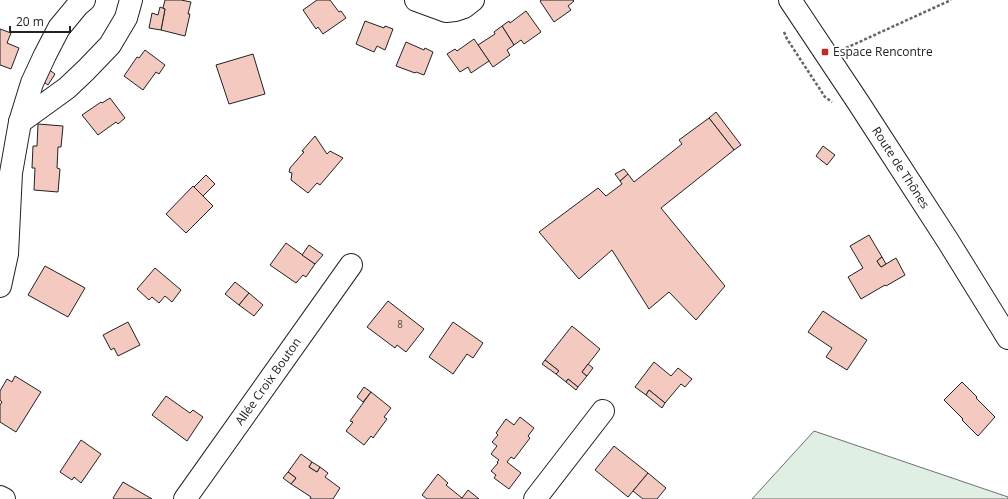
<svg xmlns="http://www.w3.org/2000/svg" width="1008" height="499" viewBox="0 0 1008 499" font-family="'Open Sans',sans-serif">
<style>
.green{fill:#e0efe3;stroke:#6f6f6f}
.building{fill:#f3c9c0;stroke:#222}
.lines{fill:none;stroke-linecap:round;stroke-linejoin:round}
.minor-casing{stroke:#222;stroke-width:24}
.major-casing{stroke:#222;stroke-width:24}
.path{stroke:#646464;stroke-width:2.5;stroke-dasharray:3 2;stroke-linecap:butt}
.minor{stroke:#fff;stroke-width:22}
.major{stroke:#fff;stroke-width:22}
.poi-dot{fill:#c62828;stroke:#fff;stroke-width:1.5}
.labels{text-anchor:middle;stroke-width:3;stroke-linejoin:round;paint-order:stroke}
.number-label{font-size:10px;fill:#564c4a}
.poi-label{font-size:12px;fill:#222;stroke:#fff;text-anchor:start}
.street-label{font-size:12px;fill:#222;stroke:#fff}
</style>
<rect width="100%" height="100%" fill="#fff"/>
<polygon class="green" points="814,431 1008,497 1008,499 752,499"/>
<g class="building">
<polygon points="165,0 181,0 191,2 188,14 190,14 185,36 161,30 165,9 163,8"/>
<polygon points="317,0 330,0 339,12 341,11 346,18 323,34 318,27 316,29 303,10"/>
<polygon points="541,0 573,0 574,1 568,6 571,10 554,22 540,1"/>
<polygon points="160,7 165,9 161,30 149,28 152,13 158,15"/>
<polygon points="526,11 541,32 524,44 521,40 514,45 502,26 509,21 510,23"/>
<polygon points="365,21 384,28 385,26 393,29 385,50 377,46 374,52 356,44"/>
<polygon points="502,26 514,45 507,50 510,55 493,67 478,45 495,34 494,32"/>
<polygon points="0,29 11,33 7,43 19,48 11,69 0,65"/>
<polygon points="474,39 489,61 471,73 468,67 460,72 447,54 455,49 457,51"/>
<polygon points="406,42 424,50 425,48 433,52 424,75 416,72 415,73 396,66"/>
<polygon points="145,50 165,65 159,74 156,72 143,90 124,76 137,57 139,58"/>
<polygon points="253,54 265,94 229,104 216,65"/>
<polygon points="48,69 55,74 48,85 41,80"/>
<polygon points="110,98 125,118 118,124 116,122 98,135 82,115 101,102 102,103"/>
<polygon points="716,112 741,145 734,150 709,118"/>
<polygon points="709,118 734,150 661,208 725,286 696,320 669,292 649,309 612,250 579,279 539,232 598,188 606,196 622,184 620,181 628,174 634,182 682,144 679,140"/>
<polygon points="38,124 63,126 61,147 58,147 57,168 60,169 58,192 34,190 35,168 32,168 33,146 37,146"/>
<polygon points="315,136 327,154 330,151 343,158 320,185 317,183 308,193 291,180 292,173 289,172 290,168 304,152 302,151"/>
<polygon points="823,146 835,155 827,165 816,156"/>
<polygon points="624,169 628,174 620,181 615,174"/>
<polygon points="206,175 215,184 203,196 194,187"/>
<polygon points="193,186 213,206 186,233 166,214"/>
<polygon points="869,235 882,257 877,261 881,267 896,258 905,275 886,286 885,285 861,299 848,277 863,268 850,246"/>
<polygon points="286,243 315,264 306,277 303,275 296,283 270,265"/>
<polygon points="309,245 323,255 315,264 302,255"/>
<polygon points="882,257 886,264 881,267 877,261"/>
<polygon points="45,266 85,288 68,317 28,295"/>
<polygon points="155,268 181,290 172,302 165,296 159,303 152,297 149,300 137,289"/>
<polygon points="235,282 249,293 239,305 225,294"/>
<polygon points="249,293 263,305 254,316 239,305"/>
<polygon points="388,301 424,329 406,352 397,345 395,348 367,327"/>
<polygon points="823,311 867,340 847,370 826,357 832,348 808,332"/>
<polygon points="128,322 140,345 118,356 114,348 111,350 103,335"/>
<polygon points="453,322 483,343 473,358 467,354 453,374 429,357"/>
<polygon points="572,326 600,349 582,372 587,376 578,387 568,379 566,382 556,374 559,371 545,360"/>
<polygon points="545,360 559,371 556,374 542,364"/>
<polygon points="654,362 671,376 678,368 692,379 685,387 681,384 665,403 649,390 646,395 635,387"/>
<polygon points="588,364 593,368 587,376 582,372"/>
<polygon points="15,376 41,392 16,432 0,422 0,405 2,402 0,400 0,391 7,379 12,382"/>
<polygon points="568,379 578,387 576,390 566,382"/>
<polygon points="962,382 977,397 976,398 995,417 978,436 962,420 963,419 944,400"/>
<polygon points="364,387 371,392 363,402 357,397"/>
<polygon points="649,390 665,403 662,408 646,395"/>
<polygon points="371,392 391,408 384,417 387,419 373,438 371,436 364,445 346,431 353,422 350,421"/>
<polygon points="166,396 190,413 193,410 203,417 187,441 152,415"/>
<polygon points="520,417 534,428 528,436 530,438 514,459 511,457 507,462 521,473 509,489 494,478 496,475 491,471 498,463 497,462 499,460 491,454 497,446 492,442 498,435 496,433 506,419 514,425"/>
<polygon points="81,440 101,454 81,483 74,477 72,480 60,472"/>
<polygon points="614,446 648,473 628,497 595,470"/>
<polygon points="301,454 312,462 309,467 317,472 320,467 328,473 325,477 340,488 333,499 310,499 311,497 291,484 296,478 288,472"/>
<polygon points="312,462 320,467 317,472 309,467"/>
<polygon points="288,472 296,478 291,484 283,478"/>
<polygon points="648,473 666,488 657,499 643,499 633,491"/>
<polygon points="438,474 448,483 446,485 462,498 468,490 479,499 427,499 422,495"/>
<polygon points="123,482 152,499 114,499 113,498"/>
</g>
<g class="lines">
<g class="minor-casing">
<g id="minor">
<polyline points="416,0 446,11 455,10 464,7 473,0"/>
<polyline points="20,122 67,88 86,70 110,45 126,18 131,0"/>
<polyline points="0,286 7,254 11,173 20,122 32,83 45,55 59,28 78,5 84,0"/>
<polyline points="0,497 4,499"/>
<path id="s1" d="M 185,499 L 351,265"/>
<polyline points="535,499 603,411"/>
</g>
</g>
<g class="major-casing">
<g id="major">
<path id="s2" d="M 790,0 L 858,102 L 948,241 L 1008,338"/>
</g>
</g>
<g class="path">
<polyline points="784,32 787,39 825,97 832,102"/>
<polyline points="846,48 951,0"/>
</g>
<use href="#minor" class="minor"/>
<use href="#major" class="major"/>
</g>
<rect class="poi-dot" x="821" y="48" width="8" height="8" rx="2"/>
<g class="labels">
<g class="number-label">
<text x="400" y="328">8</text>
</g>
<g class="poi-label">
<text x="833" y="56">Espace Rencontre</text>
</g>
<g class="street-label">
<text dy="4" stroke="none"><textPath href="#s2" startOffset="201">Route de Thônes</textPath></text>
<text dy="4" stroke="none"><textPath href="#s1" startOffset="144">Allée Croix Bouton</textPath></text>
</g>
</g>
<path d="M10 26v6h60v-6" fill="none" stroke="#222222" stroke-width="2"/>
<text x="16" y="26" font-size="12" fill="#222222" stroke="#ffffff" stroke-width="3" paint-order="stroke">20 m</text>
</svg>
